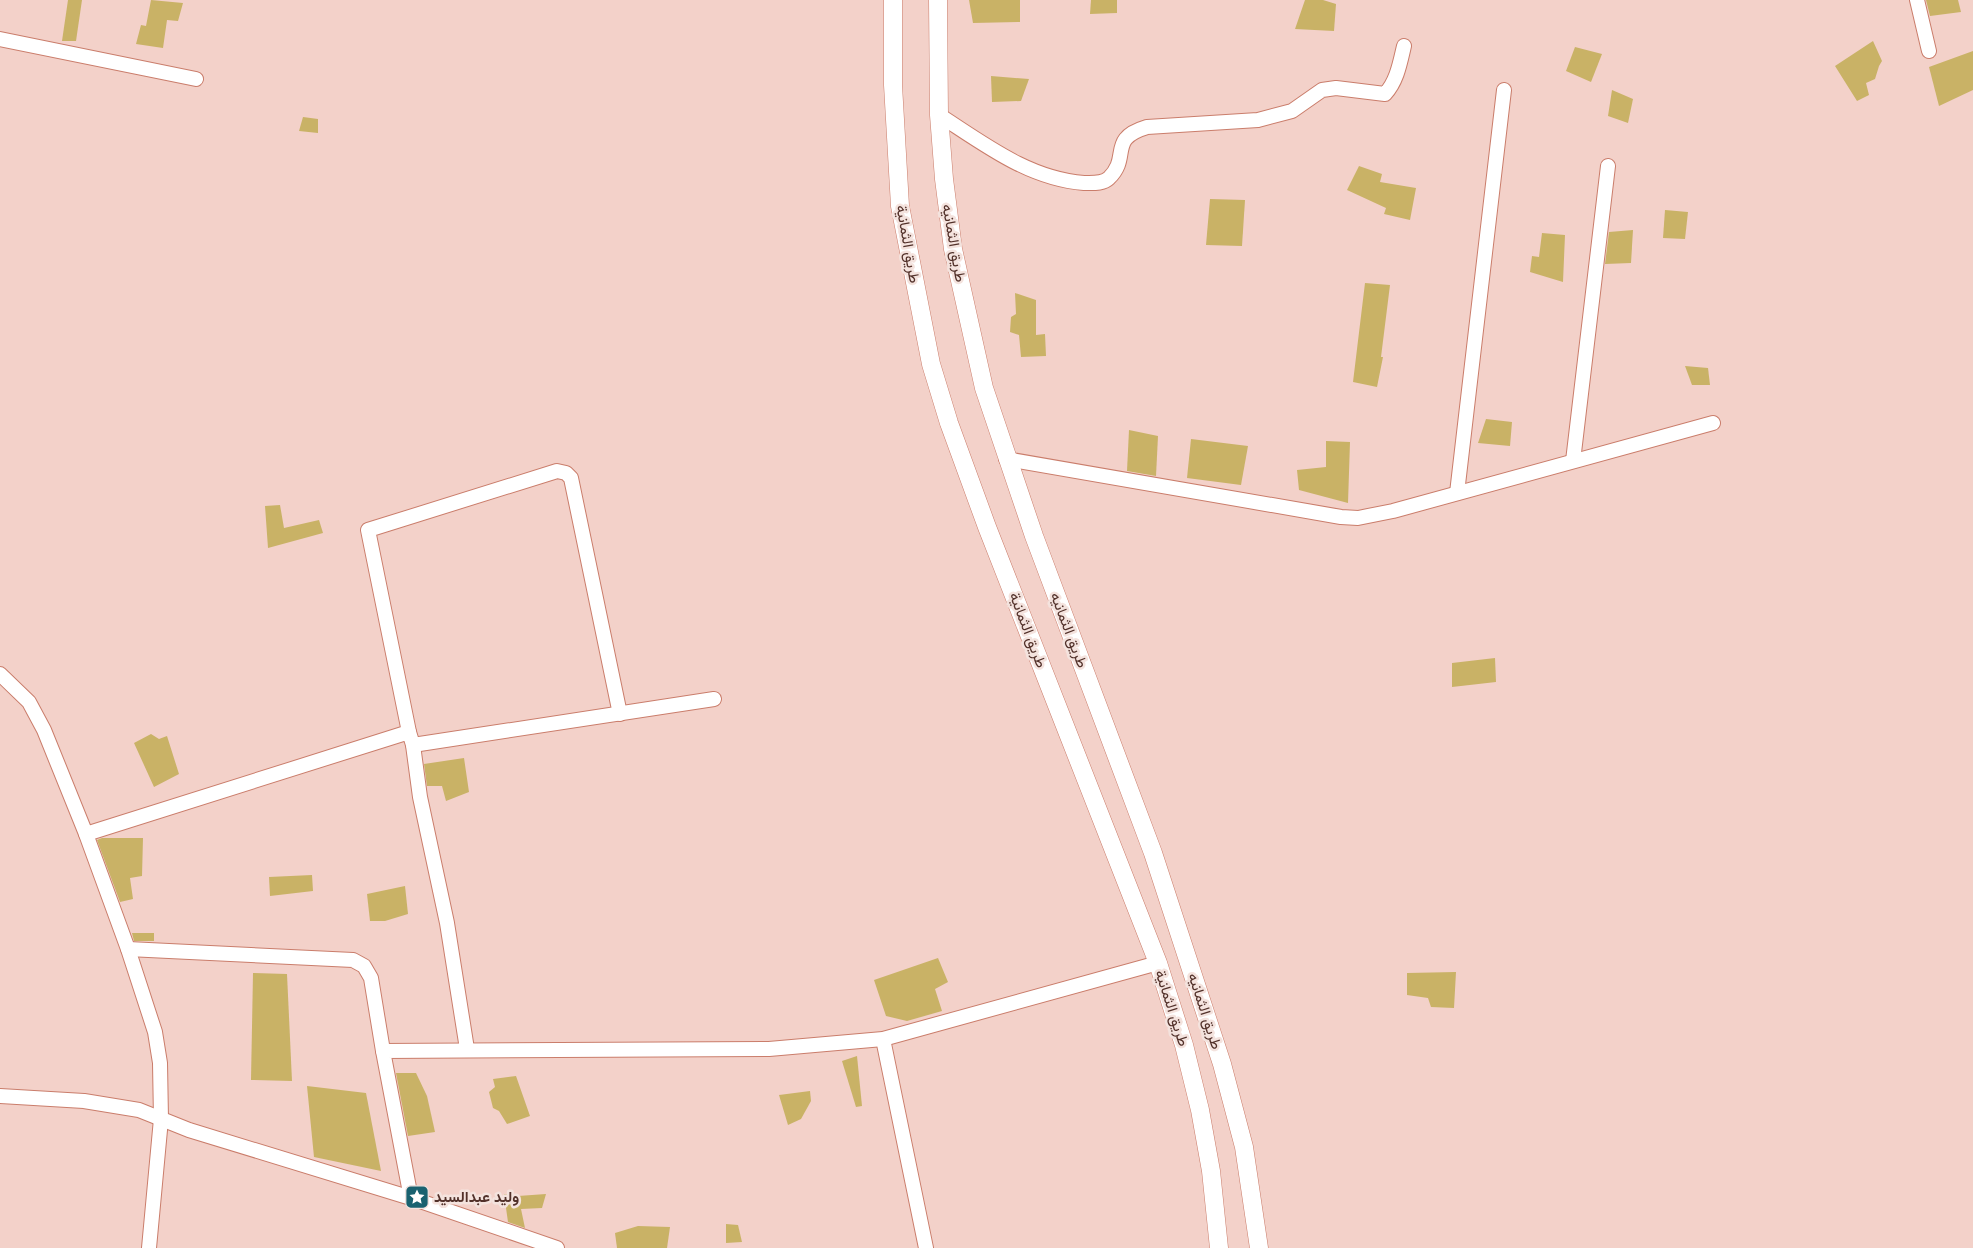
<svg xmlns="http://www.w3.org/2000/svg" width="1973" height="1248" viewBox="0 0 1973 1248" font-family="Helvetica,Vazirmatn,sans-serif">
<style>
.building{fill:#c9b266}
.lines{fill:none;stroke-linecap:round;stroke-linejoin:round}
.minor-casing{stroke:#ca7d6b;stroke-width:16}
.tertiary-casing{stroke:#ca7d6b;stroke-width:19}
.minor{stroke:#fff;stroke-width:14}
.tertiary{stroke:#fff;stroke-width:18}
.labels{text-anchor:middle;stroke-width:5;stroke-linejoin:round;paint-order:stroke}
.street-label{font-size:15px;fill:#52312a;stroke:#f4e3de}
.poi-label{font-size:15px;font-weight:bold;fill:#52312a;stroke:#f4e3de;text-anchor:start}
</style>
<rect width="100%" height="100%" fill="#f3d1c9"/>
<g class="building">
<polygon points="68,0 82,0 76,41 62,41"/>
<polygon points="151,0 183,3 178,21 167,20 163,48 136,44 141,25 146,26"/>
<polygon points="969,0 1020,0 1020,22 973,23"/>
<polygon points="1091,0 1117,0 1117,13 1090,14"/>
<polygon points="1305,0 1323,0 1336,4 1334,31 1295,29"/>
<polygon points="1926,0 1958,0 1961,12 1930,16"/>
<polygon points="1873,41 1882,61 1879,66 1875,79 1866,83 1869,95 1857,101 1835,66"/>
<polygon points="1575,47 1602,54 1591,82 1566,71"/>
<polygon points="1973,51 1973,90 1939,106 1929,67"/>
<polygon points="991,76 1029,79 1021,101 992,102"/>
<polygon points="1612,90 1633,99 1628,123 1608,116"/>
<polygon points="303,117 318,119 318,133 299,131"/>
<polygon points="1359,166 1382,174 1380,182 1416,188 1410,220 1384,214 1386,208 1347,190"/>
<polygon points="1210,199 1245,200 1242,246 1206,245"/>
<polygon points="1665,210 1688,212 1685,239 1663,238"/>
<polygon points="1633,230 1631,263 1605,264 1609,232"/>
<polygon points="1542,233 1565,235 1563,282 1530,272 1532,256 1539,257"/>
<polygon points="1365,283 1390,285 1381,357 1383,357 1377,387 1353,382"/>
<polygon points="1015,293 1036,300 1036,335 1045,334 1046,356 1021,357 1019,335 1010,332 1011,317 1016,314"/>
<polygon points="1685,366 1708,368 1710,385 1692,385"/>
<polygon points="1486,419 1512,422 1510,446 1478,443"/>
<polygon points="1129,430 1158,436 1156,476 1127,471"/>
<polygon points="1191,439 1248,446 1241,485 1187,478"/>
<polygon points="1326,441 1350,442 1348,503 1299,490 1297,470 1326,467"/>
<polygon points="280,505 284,528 319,520 323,533 268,548 265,506"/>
<polygon points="1495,658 1496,682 1452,687 1452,663"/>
<polygon points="151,734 159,739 167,736 179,774 154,787 134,743"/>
<polygon points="464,758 469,792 446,801 442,786 427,786 424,764"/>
<polygon points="102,838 143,838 142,876 130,878 133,899 120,902 97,840"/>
<polygon points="312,875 313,891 270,896 269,877"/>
<polygon points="405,886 408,914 385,921 370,921 367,894"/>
<polygon points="132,933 154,933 154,941 134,941"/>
<polygon points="938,958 948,982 935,989 942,1011 907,1021 886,1016 874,980"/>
<polygon points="1456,972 1454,1008 1431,1007 1428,998 1407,995 1407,973"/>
<polygon points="253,973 287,974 292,1081 251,1080"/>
<polygon points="857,1056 862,1106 856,1107 842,1061"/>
<polygon points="396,1073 416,1073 427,1096 435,1132 408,1136"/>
<polygon points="516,1076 530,1116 507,1124 499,1111 493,1108 489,1092 495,1087 493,1079"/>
<polygon points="307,1086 366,1093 381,1171 314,1157"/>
<polygon points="810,1091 811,1101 801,1119 788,1125 779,1095"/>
<polygon points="504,1194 518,1196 546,1194 542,1208 521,1209 525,1228 508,1222"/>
<polygon points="726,1224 738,1225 742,1242 726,1243"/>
<polygon points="638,1226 670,1227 667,1248 617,1248 615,1233"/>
</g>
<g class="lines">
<g class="minor-casing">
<g id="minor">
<polyline points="1917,0 1929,51"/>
<polyline points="0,39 196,79"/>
<path d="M 939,115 C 984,144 1029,179 1084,183 C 1093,183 1103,184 1109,178 C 1131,157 1107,139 1147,127 L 1258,120 L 1292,111 L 1322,90 L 1336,88 L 1385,94 C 1397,81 1400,63 1404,46"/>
<polyline points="1006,459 1341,517 1358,518 1393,511 1713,423"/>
<polyline points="1573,461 1608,166"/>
<polyline points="1457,493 1504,90"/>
<polyline points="0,674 29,702 44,730 86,834 128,949 155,1032 160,1063 161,1119 149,1248"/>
<polyline points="409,732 368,530 557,471 566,473 571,478 620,714"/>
<polyline points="413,745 714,699"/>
<polyline points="86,834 409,732 413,745 420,797 447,923 467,1049"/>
<polyline points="128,949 353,960 364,966 371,978 383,1051"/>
<polyline points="883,1039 926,1248"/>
<polyline points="0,1096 84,1101 139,1110 189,1130 411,1198 557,1248"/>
<polyline points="411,1198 383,1051 769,1049 883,1039 1158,963"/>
</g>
</g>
<g class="tertiary-casing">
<g id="tertiary">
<polyline points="893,0 893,85 900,206 931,364 949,423 987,527 1158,963 1184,1045 1200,1110 1211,1171 1219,1248"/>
<polyline points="938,0 939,115 944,179 953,249 984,388 1034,536 1153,853 1222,1064 1244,1147 1259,1248"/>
</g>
</g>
<use href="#minor" class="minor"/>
<use href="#tertiary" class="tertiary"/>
</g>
<defs>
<g id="sight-square" transform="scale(1.25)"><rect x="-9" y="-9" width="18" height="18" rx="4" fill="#196270" stroke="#f4e3de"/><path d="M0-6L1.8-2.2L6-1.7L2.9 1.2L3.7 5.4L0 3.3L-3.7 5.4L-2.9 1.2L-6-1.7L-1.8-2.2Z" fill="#fff"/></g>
</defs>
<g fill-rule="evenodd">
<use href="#sight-square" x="417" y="1197"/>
</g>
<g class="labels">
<g class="street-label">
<text transform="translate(954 243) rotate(80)" y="5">طريق الثمانيه</text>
<text transform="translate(908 244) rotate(80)" y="5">طريق الثمانية</text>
<text transform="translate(1028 630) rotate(69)" y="5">طريق الثمانية</text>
<text transform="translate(1069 630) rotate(69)" y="5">طريق الثمانيه</text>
<text transform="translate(1172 1008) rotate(72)" y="5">طريق الثمانية</text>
<text transform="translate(1205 1011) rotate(72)" y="5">طريق الثمانيه</text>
</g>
<g class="poi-label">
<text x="434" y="1202">وليد عبدالسيد</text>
</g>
</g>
</svg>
